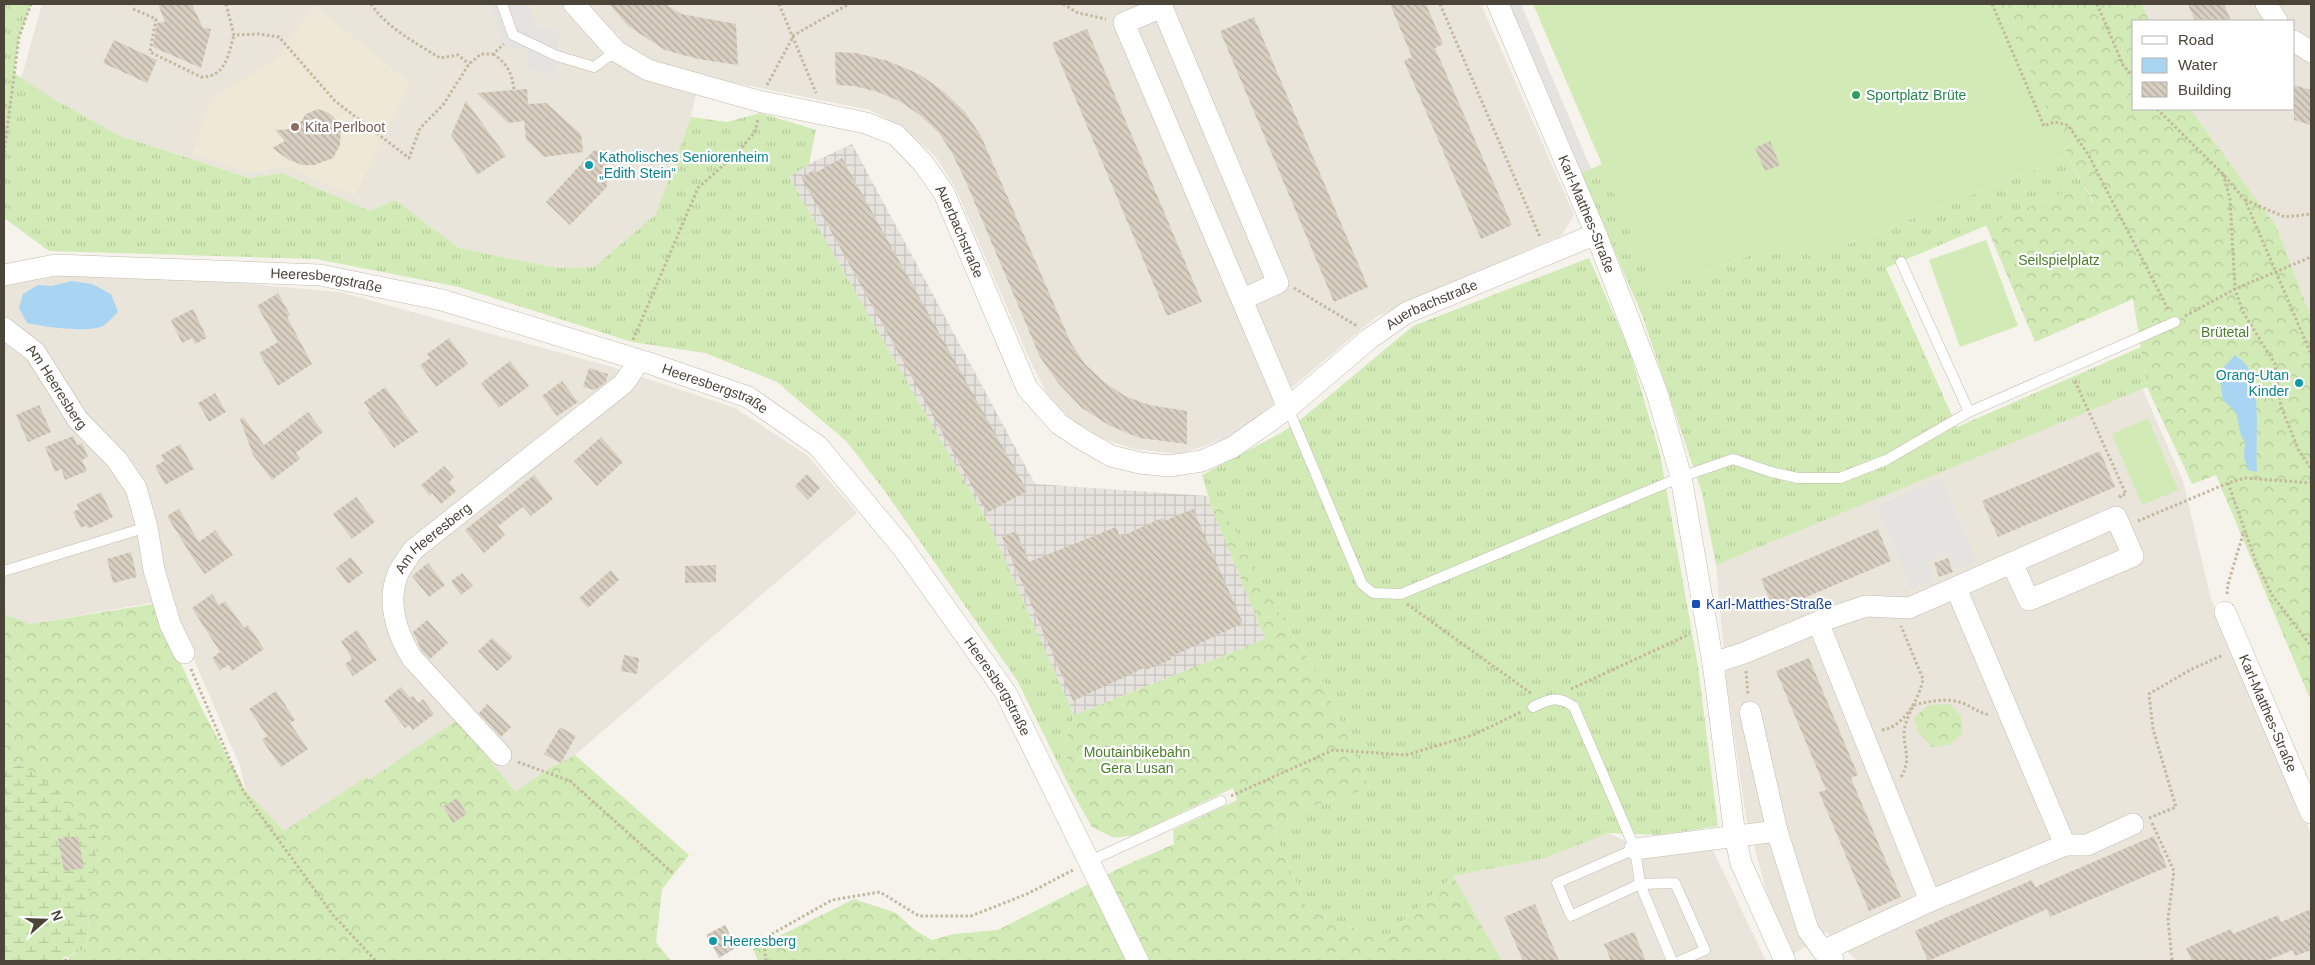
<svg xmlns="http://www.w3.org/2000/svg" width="2315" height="965" viewBox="0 0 2315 965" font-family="Arial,sans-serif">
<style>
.residential{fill:#eae5da}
.industrial{fill:url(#industrial-grid)}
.education{fill:#efe8d6}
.grass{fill:url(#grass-tufts)}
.forest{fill:url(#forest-crowns)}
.wetland{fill:url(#wetland-marsh)}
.garden{fill:#d2eab5}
.parking{fill:#e5e3e0}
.water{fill:#a9d4f2}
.building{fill:url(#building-back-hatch)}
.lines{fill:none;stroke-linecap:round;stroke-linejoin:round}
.lane-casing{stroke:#c2bbae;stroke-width:11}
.street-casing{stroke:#c2bbae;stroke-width:22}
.path{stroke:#c4b79f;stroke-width:3;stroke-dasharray:2.5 2.5;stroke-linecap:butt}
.lane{stroke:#fff;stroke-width:10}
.street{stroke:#fff;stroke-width:21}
.leisure-dot{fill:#2e9e5b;stroke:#fff;stroke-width:2}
.education-dot{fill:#8d6e63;stroke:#fff;stroke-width:2}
.culture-dot{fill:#0f9aa8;stroke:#fff;stroke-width:2}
.transit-dot{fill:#1a4fb4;stroke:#fff;stroke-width:2}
.labels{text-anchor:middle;stroke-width:4.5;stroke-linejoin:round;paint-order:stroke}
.leisure-label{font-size:14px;fill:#27864d;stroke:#fff;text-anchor:start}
.education-label{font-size:14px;fill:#785e54;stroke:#fff;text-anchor:start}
.culture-label{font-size:14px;fill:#0d838f;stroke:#fff;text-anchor:start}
.street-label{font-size:14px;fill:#4b4439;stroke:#fff}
.park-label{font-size:14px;fill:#4a7f2a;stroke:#fff}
.transit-label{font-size:14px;fill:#164399;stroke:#fff;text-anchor:start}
</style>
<defs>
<pattern id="industrial-grid" width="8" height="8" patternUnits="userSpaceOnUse" patternTransform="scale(1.25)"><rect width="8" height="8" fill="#e6e2dd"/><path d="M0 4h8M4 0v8" fill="none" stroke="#c7c3be"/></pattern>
<pattern id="grass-tufts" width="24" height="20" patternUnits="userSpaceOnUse" patternTransform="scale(1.25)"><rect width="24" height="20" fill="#d2eab5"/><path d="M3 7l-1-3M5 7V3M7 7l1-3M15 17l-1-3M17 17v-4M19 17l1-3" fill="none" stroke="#b6ca9c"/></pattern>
<pattern id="forest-crowns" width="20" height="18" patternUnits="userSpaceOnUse" patternTransform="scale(1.25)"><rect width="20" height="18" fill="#d2eab5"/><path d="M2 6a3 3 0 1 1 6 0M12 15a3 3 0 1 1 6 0" fill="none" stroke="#b6ca9c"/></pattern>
<pattern id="wetland-marsh" width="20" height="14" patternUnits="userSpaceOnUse" patternTransform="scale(1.25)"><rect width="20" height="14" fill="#d2eab5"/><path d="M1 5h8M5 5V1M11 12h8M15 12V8" fill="none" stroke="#b6ca9c"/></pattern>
<pattern id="building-back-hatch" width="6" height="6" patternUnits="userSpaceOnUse" patternTransform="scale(1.25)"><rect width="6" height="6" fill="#d8cfc1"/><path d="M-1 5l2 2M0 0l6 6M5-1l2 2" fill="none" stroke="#b1aa9e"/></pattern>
</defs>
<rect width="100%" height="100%" fill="#f6f3ec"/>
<g class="residential">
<polygon points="42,4 1481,4 1574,215 1562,235 1376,317 1234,436 1180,454 1134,449 1100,438 1070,419 1049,397 1032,365 954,185 935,156 904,128 870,110 700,76 691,117 656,214 594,267 557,268 459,248 395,200 370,211 282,173 251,178 120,136 50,97 21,79"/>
<polygon points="2142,4 2311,4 2311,317 2276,226 2190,109 2294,109 2294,21 2149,21"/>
<polygon points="69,274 216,281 340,292 612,367 735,408 807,455 857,513 575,755 548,769 458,833 393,809 366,777 284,831 246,791 240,766 168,600 30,624 4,614 4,286"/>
<polygon points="2142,388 2183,481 2211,599 2311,834 2311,961 1857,961 1826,932 1794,954 1769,900 1746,817 1727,686 1716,565"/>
<polygon points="1608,833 1657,855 1712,848 1766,961 1502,961 1453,876 1546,858"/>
</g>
<polygon class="industrial" points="852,144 1035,484 1207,496 1265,639 1074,715 988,522 789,177 809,164"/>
<polygon class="education" points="315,6 410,83 355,196 285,166 252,173 193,154 211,99 275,60"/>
<g class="grass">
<polygon points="4,4 31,4 19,37 14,73 50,97 120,136 250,178 282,173 370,211 395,200 459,248 557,268 594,267 656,214 691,117 727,122 760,113 816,130 809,164 789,177 988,522 1074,715 1065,743 1071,790 1017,680 884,490 847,442 777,382 705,353 632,342 459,287 316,259 49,251 4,218"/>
<polygon points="2068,156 2094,205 2063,193 1886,268 1957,427 2141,347 2147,387 1716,565 1702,493 1642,315 1581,173 1602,164 1656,290 1778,245 1816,257"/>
<polygon points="1589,258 1629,349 1660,454 1698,666 1718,826 1659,835 1608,833 1546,858 1453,876 1383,939 1308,910 1272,826 1317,805 1370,788 1323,682 1279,613 1221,509 1211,506 1202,475 1281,433 1305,416 1413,326"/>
</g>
<g class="forest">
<polygon points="2000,4 2142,4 2149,21 2134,21 2134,109 2190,109 2276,226 2311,317 2311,701 2216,475 2192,484 2147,387 2133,299 2035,342 1986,225 2063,193 2074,192 2094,203 2068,156"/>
<polygon points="1211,506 1221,509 1237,533 1279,613 1323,682 1370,788 1317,805 1272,826 1308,910 1383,939 1453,876 1502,961 758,961 753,949 854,899 896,913 916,931 932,940 954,934 998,930 1122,867 1174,844 1173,830 1237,800 1233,788 1134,835 1114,838 1092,827 1071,790 1065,743 1074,715 1265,639"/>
<polygon points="153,604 203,711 246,791 284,831 366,777 369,780 457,720 515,792 548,769 575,755 689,855 662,889 656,942 671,961 69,961 68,957 87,948 90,895 23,765 4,766 4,614 30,624"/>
<polygon points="1950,704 1961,716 1962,733 1949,745 1932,747 1918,732 1914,718 1929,705"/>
</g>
<polygon class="wetland" points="23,765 66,799 98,840 90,895 87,948 63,958 63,961 4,961 4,766"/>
<g class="garden">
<polygon points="1533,4 2000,4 2068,156 1816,257 1778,245 1656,290"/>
<polygon points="1986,240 2018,326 1960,347 1929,260"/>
<polygon points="2148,418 2178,490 2142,505 2112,434"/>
</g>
<g class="parking">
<polygon points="489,4 527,4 536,26 559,31 554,76 526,68 528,51 504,45"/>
<polygon points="1509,4 1521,4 1591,169 1581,173"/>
<polygon points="1941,479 1976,562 1956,570 1948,552 1926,562 1933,580 1912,589 1877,506"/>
</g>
<g class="water">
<path d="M 71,281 L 92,284 L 111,294 L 118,312 C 113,316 108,323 103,326 C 89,333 43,327 27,323 L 19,308 L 23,294 L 38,285 L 52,286 Z"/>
<path d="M 2235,355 C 2239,358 2244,362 2247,366 C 2262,390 2255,444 2257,472 L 2248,470 L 2244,457 L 2245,442 L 2241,435 L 2236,412 L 2223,400 L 2220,380 L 2223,368 Z"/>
</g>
<g class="building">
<polygon points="158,4 192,4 203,28 211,29 201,68 153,47 157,23 165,22"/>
<polygon points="609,4 665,4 681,14 736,24 738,65 698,59 665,50 628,26"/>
<polygon points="1390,4 1426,4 1443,44 1435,48 1512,225 1481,239 1404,61 1412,57"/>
<polygon points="2188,4 2224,4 2231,21 2195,21"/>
<polygon points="1254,17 1368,287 1334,302 1220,31"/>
<polygon points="1087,29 1202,302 1167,316 1052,43"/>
<polygon points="114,40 157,60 147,83 103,63"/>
<polygon points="835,52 856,53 888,61 919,74 943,91 965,112 981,136 1071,343 1085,364 1104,382 1125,396 1149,405 1187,411 1187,444 1140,438 1110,426 1082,408 1059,384 1040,357 966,182 952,153 939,133 921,116 901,102 878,92 854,86 836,85"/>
<polygon points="2294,85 2311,90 2311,125 2294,120"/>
<polygon points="527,89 528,104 546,103 581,134 583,152 544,157 526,139 524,121 508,123 477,93"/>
<polygon points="466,101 506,156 477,175 451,135"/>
<polygon points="318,109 329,113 341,124 340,145 333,158 314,165 302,165 289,160 272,148 285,141 275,130 296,129 306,114"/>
<polygon points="1770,141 1780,165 1765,171 1755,148"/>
<polygon points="605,149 607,187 570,225 546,202 593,151"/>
<polygon points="842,158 1027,491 987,513 801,177 814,170 815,173"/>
<polygon points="278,293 290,315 287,317 312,364 278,386 259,353 278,342 257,306"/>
<polygon points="193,309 207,338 195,344 192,338 182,343 171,320"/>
<polygon points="449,338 468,364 436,387 420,365 430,358 427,354"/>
<polygon points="510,361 529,386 499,408 481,383"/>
<polygon points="589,368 608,374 606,382 595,390 583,387"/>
<polygon points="562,381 578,402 557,416 542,396"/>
<polygon points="385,387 418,432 394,448 368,412 370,411 364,402"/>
<polygon points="215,393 226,412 209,422 198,403"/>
<polygon points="39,405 51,432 28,442 16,415"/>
<polygon points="308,412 323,432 296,453 300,459 272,480 253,455 240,419 243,417 264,445"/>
<polygon points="73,436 77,445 82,443 88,457 82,460 87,471 65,480 61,469 55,472 45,447"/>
<polygon points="601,437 623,462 597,486 574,461"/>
<polygon points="180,444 194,469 165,485 155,466 164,461 161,455"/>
<polygon points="2100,451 2115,487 1998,537 1982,501"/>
<polygon points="444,466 454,477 449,482 456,491 441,504 432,493 430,496 421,485"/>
<polygon points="807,474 820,488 808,500 795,486"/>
<polygon points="534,475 553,499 531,516 523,507 498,526 505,535 484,553 465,530"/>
<polygon points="101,492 113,517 88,529 87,525 81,528 73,512 79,509 77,504"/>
<polygon points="356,497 375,522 352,539 333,514"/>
<polygon points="179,509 199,542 215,530 233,555 205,574 194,560 167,516"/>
<polygon points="1193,509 1243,623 1171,657 1172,659 1146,670 1146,667 1073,701 1002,537 1016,531 1029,562 1116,527 1120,537 1162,518 1164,521"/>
<polygon points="1878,529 1891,561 1774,611 1761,579"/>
<polygon points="131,552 137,577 113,583 107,559"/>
<polygon points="351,557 363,573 348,584 336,568"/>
<polygon points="1948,558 1953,572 1939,577 1934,563"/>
<polygon points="428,563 445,585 429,597 412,576"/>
<polygon points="716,565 716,582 685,583 685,566"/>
<polygon points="611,570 619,580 588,608 579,598"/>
<polygon points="462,573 473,586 461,595 451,581"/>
<polygon points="212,594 219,605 225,601 244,628 248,625 264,649 232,671 229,665 220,670 212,658 220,652 192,608"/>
<polygon points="427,620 448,643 430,659 422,651 413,632"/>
<polygon points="357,630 377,660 353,676 345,664 352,659 341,641"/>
<polygon points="492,638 513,657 497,671 478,651"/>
<polygon points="624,655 639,658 637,674 621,671"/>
<polygon points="1809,658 1858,775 1851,778 1901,897 1869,911 1819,792 1826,790 1776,671"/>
<polygon points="401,687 410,698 413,696 418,703 423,699 434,714 413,730 409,725 405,728 384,701"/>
<polygon points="276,691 295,720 290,723 308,749 281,767 262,740 267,736 249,709"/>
<polygon points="487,704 511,727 501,737 479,713"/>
<polygon points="560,727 576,736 561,763 544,754"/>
<polygon points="457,798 467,814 453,823 443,807"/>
<polygon points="78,836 84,868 64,871 58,839"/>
<polygon points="2154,836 2167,867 2050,917 2047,909 1928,961 1915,931 2032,880 2035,887"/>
<polygon points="1535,904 1559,961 1523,961 1504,917"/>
<polygon points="2311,909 2311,950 2295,956 2293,950 2266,961 2192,961 2186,948 2231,929 2233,934 2278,915 2281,922"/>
<polygon points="725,925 737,947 719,958 706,935"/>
<polygon points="1634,932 1646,961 1611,961 1604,944"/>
</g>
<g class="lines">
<g class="lane-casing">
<g id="lane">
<polyline points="502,4 513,35 557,56 594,67 616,51"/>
<polyline points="1901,262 1969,412"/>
<polyline points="1288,408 1362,584 1373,593 1401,594 1681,477 1733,459 1771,472 1798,478 1840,478 1886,460 1969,412 2175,322"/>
<polyline points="4,571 147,527"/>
<path d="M 1533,707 C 1549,699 1559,695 1574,707 L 1635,849 L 1640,884 L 1672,961"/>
<polyline points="1635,849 1557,883 1571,916 1640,884 1675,883 1705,950 1680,961"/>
<polyline points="1090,861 1221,801"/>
</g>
</g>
<g class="street-casing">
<g id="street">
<path id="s1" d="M 574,4 L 616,51 L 648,70 L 758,101 L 866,123 L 896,135 L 923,163 L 944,193 L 1027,388 L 1059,424 L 1080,438 L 1111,456 L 1140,463 L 1169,466 L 1202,461 L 1233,447 L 1288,408 L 1369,339 L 1406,313 L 1596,234"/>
<path id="s2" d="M 1498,4 L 1596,234 L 1657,393 L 1681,477 L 1713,663 L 1735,836 L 1741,863 L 1785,961"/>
<polyline points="2266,4 2277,21"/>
<polyline points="2294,41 2311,52"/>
<path id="s3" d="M 4,275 L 55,265 L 320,275 L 442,300 L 649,363 L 748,397 L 818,446 L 903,548 L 1006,693 L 1138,961"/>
<polyline points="1243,299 1278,283 1162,7 1124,23 1288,408"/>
<path id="s4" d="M 4,328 L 35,352 L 78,420 L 117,460 L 136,488 L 147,527 L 154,570 L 170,624 L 184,653"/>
<polyline points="1956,588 2065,845"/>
<path id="s5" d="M 2225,612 L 2311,813"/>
<polyline points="1818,622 1930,901"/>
<polyline points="1713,663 1744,653 1818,622 1866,606 1909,608 2116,517 2133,556 2029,600 2012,563"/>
<polyline points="1750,712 1777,831 1808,930 1823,951 1833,959"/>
<path id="s6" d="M 501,755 L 412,658 C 397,634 387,604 397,576 C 400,567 408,558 413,550 L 623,384 L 634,369 L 637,360"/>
<polyline points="1635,849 1777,831"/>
<polyline points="1823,951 1930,901 2065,845 2087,845 2133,824"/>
</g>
</g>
<g class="path">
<polyline points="226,4 234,35 259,34 279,37 335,101 409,158 420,128 443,105 469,64 481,54 493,54 504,44"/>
<path d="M 371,4 C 387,28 416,43 440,58 L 458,55 L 469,64"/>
<polyline points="779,4 816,93"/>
<polyline points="1063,4 1078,13 1106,19"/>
<polyline points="1440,4 1540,237"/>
<polyline points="1992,4 2044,126 2054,122 2068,125 2089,156 2169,311"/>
<polyline points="2097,4 2123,65 2134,78"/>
<path d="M 133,9 L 156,19 L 150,52 L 201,77 C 226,77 228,55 234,35"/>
<path d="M 493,54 C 507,63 512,73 514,90"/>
<polyline points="767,85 794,35 849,4"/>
<polyline points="2157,109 2223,174 2245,200 2311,354"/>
<polyline points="4,153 19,37 31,4"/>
<polyline points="2223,174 2230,199 2235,289 2243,312 2275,364 2281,407 2299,451 2311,468"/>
<polyline points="2245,200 2285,217 2311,214"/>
<polyline points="1294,288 1357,326"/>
<polyline points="2185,316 2235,289 2311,257"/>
<polyline points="633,340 698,188 736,154 755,132 758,119"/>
<polyline points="2075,381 2126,494 2120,496 2122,499"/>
<polyline points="2228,483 2256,562 2272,595 2311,646"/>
<polyline points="2138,521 2228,483 2245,478 2311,483"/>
<polyline points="2227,594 2228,584 2244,531"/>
<polyline points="1407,604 1532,694"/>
<polyline points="191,669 243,791 333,915 376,961"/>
<polyline points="1746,671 1748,694"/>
<polyline points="1571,689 1690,634"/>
<path d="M 1882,730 C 1904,727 1919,699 1923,679 L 1901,626"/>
<polyline points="518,762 570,781 674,874"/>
<path d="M 1901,777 C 1911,760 1905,753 1904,735 C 1904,725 1909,714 1914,705 C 1931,701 1947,697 1965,704 C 1974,708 1979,713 1990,715"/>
<polyline points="1231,796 1333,750 1406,755 1473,735 1521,712"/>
<polyline points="2149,818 2176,807 2153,729 2149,694 2190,670 2223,655"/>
<polyline points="2152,823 2174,871 2168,919 2172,961"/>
<polyline points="65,959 66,961"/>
<polyline points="766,961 764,944 770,935 832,900 880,892 919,916 971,916 1027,894 1073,870"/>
</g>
<use href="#lane" class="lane"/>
<use href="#street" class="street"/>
</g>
<circle class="leisure-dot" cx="1856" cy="95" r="5"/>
<circle class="education-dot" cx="295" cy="127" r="5"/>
<g class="culture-dot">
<circle cx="589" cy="165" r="5"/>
<circle cx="2299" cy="383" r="5"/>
<circle cx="713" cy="941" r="5"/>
</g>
<rect class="transit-dot" x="1691" y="599" width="10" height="10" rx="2.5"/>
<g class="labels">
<g class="leisure-label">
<text x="1866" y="100">Sportplatz Brüte</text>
</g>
<g class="education-label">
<text x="305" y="132">Kita Perlboot</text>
</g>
<g class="culture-label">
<text x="599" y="162">Katholisches Seniorenheim<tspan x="599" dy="16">„Edith Stein“</tspan></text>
<text x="2289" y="380" text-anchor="end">Orang-Utan<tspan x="2289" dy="16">Kinder</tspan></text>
<text x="723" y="946">Heeresberg</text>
</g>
<g class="street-label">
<text dy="5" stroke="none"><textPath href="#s2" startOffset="228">Karl-Matthes-Straße</textPath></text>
<text dy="5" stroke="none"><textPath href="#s1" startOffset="474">Auerbachstraße</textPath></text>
<text dy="5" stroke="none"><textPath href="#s3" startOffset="324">Heeresbergstraße</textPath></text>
<text dy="5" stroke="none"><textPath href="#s1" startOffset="1126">Auerbachstraße</textPath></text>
<text dy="5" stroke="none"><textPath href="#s4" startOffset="80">Am Heeresberg</textPath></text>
<text dy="5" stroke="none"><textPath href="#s3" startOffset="729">Heeresbergstraße</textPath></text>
<text dy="5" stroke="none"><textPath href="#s6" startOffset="271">Am Heeresberg</textPath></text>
<text dy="5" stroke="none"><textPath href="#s3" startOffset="1149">Heeresbergstraße</textPath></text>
<text dy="5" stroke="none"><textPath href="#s5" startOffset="110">Karl-Matthes-Straße</textPath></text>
</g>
<g class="park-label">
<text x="2059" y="265">Seilspielplatz</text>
<text x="2225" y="337">Brütetal</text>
<text x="1137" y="757">Moutainbikebahn<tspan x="1137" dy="16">Gera Lusan</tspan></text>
</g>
<g class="transit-label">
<text x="1706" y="609">Karl-Matthes-Straße</text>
</g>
</g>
<rect width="2315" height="965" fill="none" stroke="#4b4439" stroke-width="10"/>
<rect x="2132" y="20" width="162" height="90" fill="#ffffff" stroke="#b7b4b0"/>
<rect x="2142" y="36" width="25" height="8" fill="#ffffff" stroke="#b7b4b0"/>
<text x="2178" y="45" font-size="15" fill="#4b4439">Road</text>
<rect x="2142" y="58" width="25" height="15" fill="#a9d4f2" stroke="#b7b4b0"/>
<text x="2178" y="70" font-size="15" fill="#4b4439">Water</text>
<rect x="2142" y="82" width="25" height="15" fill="url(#building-back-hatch)" stroke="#b7b4b0"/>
<text x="2178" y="95" font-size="15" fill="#4b4439">Building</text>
<g transform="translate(45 920) rotate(70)" stroke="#ffffff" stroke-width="4" paint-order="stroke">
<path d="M0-4L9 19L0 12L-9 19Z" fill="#4b4439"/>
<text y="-8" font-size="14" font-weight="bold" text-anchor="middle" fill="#4b4439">N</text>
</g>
</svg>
